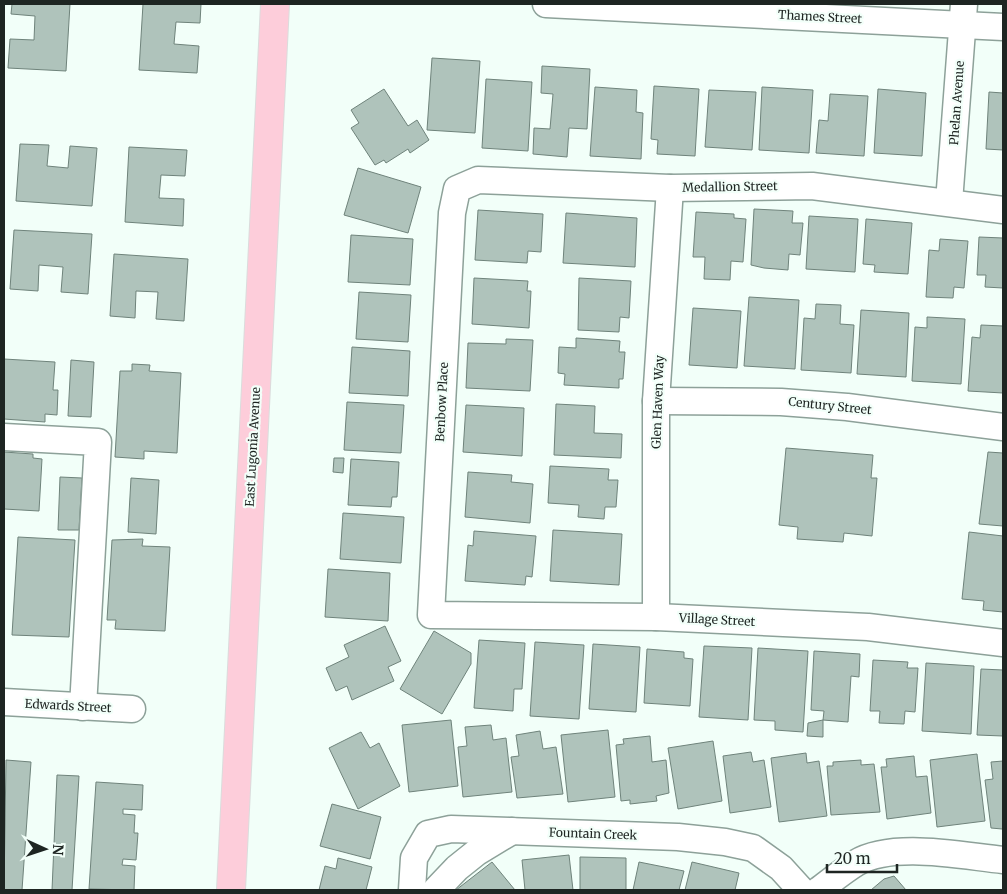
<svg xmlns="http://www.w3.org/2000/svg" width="1007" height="894" viewBox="0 0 1007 894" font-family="Merriweather,serif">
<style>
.building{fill:#afc3bb;stroke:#6f837b}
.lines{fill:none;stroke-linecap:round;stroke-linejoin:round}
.minor-casing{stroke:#8da199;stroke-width:29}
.major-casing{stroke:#dbdcdc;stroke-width:30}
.minor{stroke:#fff;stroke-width:26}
.major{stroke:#fdcdda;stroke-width:28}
.labels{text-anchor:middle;stroke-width:4.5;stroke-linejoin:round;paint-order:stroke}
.street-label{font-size:12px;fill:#1e2522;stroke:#f2fff9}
</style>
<rect width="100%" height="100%" fill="#f2fff9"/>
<g class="building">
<polygon points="12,4 70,4 66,71 8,68 10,39 34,40 35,16 11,14"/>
<polygon points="143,4 201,4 200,23 176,22 174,44 199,46 197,73 139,70"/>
<polygon points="432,58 480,61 475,133 427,130"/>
<polygon points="542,66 590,69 587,129 569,128 567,157 533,154 534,128 550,129 553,94 541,93"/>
<polygon points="486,79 532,82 528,151 482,148"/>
<polygon points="654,86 699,89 695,156 657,154 658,140 651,139"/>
<polygon points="595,87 637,90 636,112 643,113 641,159 590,156"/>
<polygon points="762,87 813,90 809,153 759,150"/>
<polygon points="384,89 408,126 417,120 429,140 410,153 408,149 386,163 384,160 375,165 351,128 359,123 351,110"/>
<polygon points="878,89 926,93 922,156 874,153"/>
<polygon points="709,90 756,92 752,150 705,147"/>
<polygon points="989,92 1003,93 1003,150 986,149"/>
<polygon points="830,94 868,96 864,156 816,153 819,120 828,121"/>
<polygon points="20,144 49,145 47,166 68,168 70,146 97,148 92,206 16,201"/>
<polygon points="129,147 187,150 185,176 161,175 159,198 184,199 183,226 125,222"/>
<polygon points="358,168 421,187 408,233 344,215"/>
<polygon points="754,209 793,211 792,223 803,223 800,255 789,254 788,270 764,268 751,265"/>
<polygon points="478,210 543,214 541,252 528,251 527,263 475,260"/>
<polygon points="696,212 734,214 734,218 746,219 743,262 731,261 730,280 704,279 705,257 693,257"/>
<polygon points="566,213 637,218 635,267 563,263"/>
<polygon points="809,216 858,219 855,272 806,269"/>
<polygon points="866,219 912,223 908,274 874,272 875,265 863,264"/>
<polygon points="14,230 92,234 88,294 61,292 63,267 39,265 38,291 10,289"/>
<polygon points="351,235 413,239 410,285 348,282"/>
<polygon points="979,237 1003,238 1003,288 985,287 986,275 977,275"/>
<polygon points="940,239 968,241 964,288 954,287 953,298 926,297 929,250 939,251"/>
<polygon points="114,254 188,259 184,321 156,319 158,292 136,291 135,318 110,316"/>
<polygon points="474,278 528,281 527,291 531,291 529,328 472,324"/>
<polygon points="579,278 631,281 629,318 620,317 619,332 578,330"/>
<polygon points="359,292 411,295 408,342 356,339"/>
<polygon points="749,297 799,300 795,369 744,366"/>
<polygon points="816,304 841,305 840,324 854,325 851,373 801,370 804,318 815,319"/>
<polygon points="693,308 741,311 737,368 689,365"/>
<polygon points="861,310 909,313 906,377 857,374"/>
<polygon points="927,317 965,319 961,384 912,381 915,327 927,328"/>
<polygon points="981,325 1003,326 1003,393 968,391 972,337 980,338"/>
<polygon points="576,338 620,341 619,352 625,352 623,379 619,379 619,388 564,385 565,374 558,373 559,347 576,348"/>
<polygon points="506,339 533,340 530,391 466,388 468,343 506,344"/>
<polygon points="352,347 410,351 408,396 349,393"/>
<polygon points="4,359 55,362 53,390 58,390 57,415 45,414 45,422 4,419"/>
<polygon points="71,360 94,362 91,417 68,416"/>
<polygon points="132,364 150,365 149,371 181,373 177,453 144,451 144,459 115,457 120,371 132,371"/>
<polygon points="347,402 404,405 401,453 344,450"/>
<polygon points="556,404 595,406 594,433 622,434 621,458 554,455"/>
<polygon points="466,405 524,408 522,456 463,452"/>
<polygon points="786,448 873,455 871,478 877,478 872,536 844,533 843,542 797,539 798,527 779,525"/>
<polygon points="4,452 33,454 33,458 42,459 39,511 4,509"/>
<polygon points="988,452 1003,453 1003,526 979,524"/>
<polygon points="334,458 344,458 343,473 333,472"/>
<polygon points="351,459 399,462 397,497 392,497 391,507 348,505"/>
<polygon points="550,466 609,469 608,480 618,480 616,507 605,507 604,519 578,517 579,505 548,503"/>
<polygon points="468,472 512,475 511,482 533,484 530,523 465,517"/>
<polygon points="60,477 82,478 79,530 58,530"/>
<polygon points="131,478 159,480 156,534 128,532"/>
<polygon points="343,513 404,517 401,563 340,559"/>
<polygon points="553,530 622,534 619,585 550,581"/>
<polygon points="474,531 536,536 532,577 526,576 525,585 465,581 468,545 473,546"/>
<polygon points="969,532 1003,536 1003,612 983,610 984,601 962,599"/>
<polygon points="18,537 75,540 69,637 12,635"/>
<polygon points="143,539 142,546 170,547 165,631 115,629 116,620 107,620 112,540"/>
<polygon points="328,569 390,573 388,621 325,617"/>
<polygon points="385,626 401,661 388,667 394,681 352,700 347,686 336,691 326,668 349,657 344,645"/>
<polygon points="434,631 471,653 471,664 442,714 400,689"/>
<polygon points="479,640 525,643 522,689 514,689 513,711 474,708"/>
<polygon points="535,642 584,645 579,719 530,716"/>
<polygon points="593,644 640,647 636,712 589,709"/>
<polygon points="704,646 752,648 748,720 699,717"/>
<polygon points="758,648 808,651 803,732 775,730 775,721 754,720"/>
<polygon points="647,649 684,652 684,658 693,659 690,706 644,703"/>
<polygon points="814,651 860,654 859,677 851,676 848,722 823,720 824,711 811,710"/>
<polygon points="873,660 908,662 907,668 918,668 915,712 905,711 904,724 879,723 880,711 870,711"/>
<polygon points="926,663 974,666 971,734 922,731"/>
<polygon points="981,669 1003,670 1003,736 977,735"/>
<polygon points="451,720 458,786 409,792 402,725"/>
<polygon points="823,720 823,737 807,736 808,723"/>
<polygon points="491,725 493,740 506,738 512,792 463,797 458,747 467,746 465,727"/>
<polygon points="608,730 615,797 568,802 561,735"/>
<polygon points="540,731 543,749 556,747 563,794 517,798 511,757 519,756 516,735"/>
<polygon points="361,732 370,748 379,743 400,786 358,809 329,748"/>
<polygon points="650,736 652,762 666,760 669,793 656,796 657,801 630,804 630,800 621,801 616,745 624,744 623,739"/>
<polygon points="713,741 722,801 678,809 668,748"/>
<polygon points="751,752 753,762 764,760 771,807 730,813 723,756"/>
<polygon points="806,753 807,763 819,761 827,816 779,822 771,758"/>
<polygon points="977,754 985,821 937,827 930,760"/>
<polygon points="914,756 916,777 927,776 931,813 887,819 881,767 887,767 886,759"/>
<polygon points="6,760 31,762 22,890 4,890"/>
<polygon points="861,760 861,765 874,764 880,812 831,815 827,766 833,766 833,762"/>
<polygon points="1003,761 1003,829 1002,829 991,828 985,780 993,779 991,762"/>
<polygon points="57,775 79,776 72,890 52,890"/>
<polygon points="96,782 143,785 142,810 123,809 123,814 135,815 134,833 138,833 136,860 123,859 122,865 135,866 134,890 89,889"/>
<polygon points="332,804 381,817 370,859 320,846"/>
<polygon points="569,855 573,890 525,890 522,860"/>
<polygon points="580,857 626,858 626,890 580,890"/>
<polygon points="338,858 372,867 366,890 319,890 325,866 336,869"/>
<polygon points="492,862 515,890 456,890"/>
<polygon points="639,862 684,871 679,890 633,890"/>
<polygon points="692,862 739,873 735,890 685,890"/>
<polygon points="894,876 906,890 871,890 884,879"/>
</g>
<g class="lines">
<g class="minor-casing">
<g id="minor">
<polyline points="546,4 1003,27"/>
<polyline points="949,202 964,4"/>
<polyline points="1003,210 812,186 670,188 478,180 457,189 452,213 431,615 656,617 868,627 1003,643"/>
<polyline points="656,401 781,402 847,407 1003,427"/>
<polyline points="4,437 98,442 83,707"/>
<polyline points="656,617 656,401 670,188"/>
<polyline points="4,702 132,709"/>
<polyline points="412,890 414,858 428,834 451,829 678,837 725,842 753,848 781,868 801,890"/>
<polyline points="436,890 457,868 477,852 512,831"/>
<path d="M 819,890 C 831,881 843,871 856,863 C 893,841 962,856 1003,860"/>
</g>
</g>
<g class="major-casing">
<polyline id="major" points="231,890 275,4"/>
</g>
<use href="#minor" class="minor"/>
<use href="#major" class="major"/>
</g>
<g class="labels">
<g class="street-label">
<text transform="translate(820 17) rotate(3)" y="4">Thames Street</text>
<text transform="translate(957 103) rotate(-86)" y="4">Phelan Avenue</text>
<text transform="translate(730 187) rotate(-1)" y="4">Medallion Street</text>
<text transform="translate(442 402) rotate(-87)" y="4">Benbow Place</text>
<text transform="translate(658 402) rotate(-88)" y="4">Glen Haven Way</text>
<text transform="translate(830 406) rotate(6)" y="4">Century Street</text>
<text transform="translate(253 447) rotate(-87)" y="4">East Lugonia Avenue</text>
<text transform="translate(717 620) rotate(3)" y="4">Village Street</text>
<text transform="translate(68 706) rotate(3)" y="4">Edwards Street</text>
<text transform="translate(593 834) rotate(2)" y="4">Fountain Creek</text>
</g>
</g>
<rect width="1007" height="894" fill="none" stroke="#1e2522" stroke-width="10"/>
<g transform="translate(45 849) rotate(93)" stroke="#f2fff9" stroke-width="4" paint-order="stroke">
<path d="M0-4L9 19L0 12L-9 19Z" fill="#1e2522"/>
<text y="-8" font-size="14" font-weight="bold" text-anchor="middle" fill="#1e2522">N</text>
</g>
<path d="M827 864v8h70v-8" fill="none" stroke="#1e2522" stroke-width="2.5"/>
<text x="834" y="864" font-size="15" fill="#1e2522" stroke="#f2fff9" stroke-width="4" paint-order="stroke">20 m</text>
</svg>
